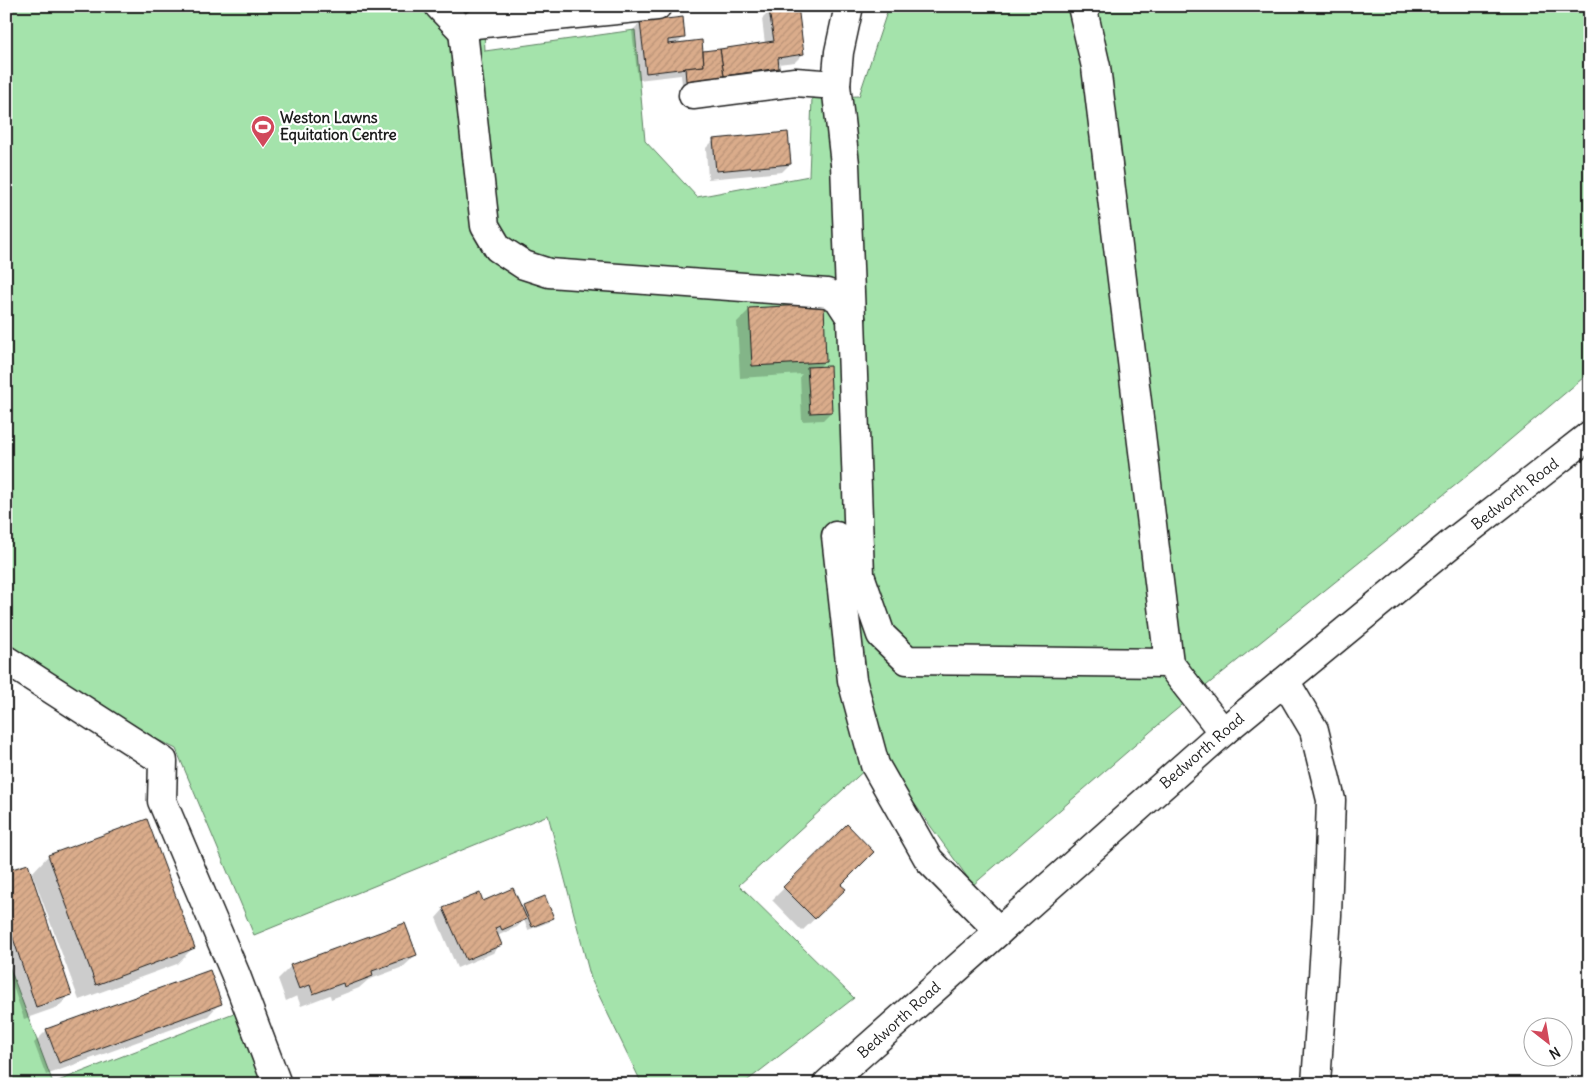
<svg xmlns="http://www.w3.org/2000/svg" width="1596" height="1090" viewBox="0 0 1596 1090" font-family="Delius,sans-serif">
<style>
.green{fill:#a4e3ab;stroke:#608064}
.shadow{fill:#0003}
.building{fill:url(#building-hatch);stroke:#1c1c1c}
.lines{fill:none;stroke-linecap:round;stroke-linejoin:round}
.minor-casing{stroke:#1c1c1c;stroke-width:31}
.major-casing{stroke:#1c1c1c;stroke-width:31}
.minor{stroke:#fff;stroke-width:28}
.major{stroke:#fff;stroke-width:28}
.labels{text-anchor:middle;stroke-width:4.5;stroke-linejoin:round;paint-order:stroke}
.poi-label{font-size:15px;font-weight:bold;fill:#1c1c1c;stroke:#fff;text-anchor:start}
.street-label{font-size:15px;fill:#1c1c1c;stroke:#fff}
</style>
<defs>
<pattern id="building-hatch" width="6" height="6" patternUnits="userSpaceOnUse" patternTransform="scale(1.25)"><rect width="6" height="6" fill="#daac8b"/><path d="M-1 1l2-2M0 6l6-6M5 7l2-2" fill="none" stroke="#ba9377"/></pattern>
</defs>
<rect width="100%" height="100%" fill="#fff"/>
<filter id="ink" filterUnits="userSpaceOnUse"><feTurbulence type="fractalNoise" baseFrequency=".02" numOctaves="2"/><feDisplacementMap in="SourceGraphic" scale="10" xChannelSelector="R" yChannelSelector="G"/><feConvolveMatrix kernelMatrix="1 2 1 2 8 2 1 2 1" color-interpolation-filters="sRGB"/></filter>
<g filter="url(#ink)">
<g class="green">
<polygon points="6,6 500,6 502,26 484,28 485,51 635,30 645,141 697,197 809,176 812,98 859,96 889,6 1590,6 1590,372 1478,467 1171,714 973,885 880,756 739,885 854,998 743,1084 642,1084 591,979 548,815 254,935 176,749 6,663"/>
<polygon points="6,958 53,1083 239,1011 263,1084 6,1084"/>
</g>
<g class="shadow">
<polygon points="770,11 803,54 795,62 778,64 778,68 770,76 682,84 681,75 638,80 632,31 640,23 684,37 677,44 702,54 703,52 765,44 762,19"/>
<polygon points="714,140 790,164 782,172 708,179 706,148"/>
<polygon points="750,309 825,361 818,368 831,412 823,420 802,421 800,376 802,374 740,378 737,322"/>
<polygon points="146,820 193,948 177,964 79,1000 32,873 48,856"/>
<polygon points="847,826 840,885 845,889 802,931 772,900"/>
<polygon points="6,872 70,995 58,1007 24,1019 6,966"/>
<polygon points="482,903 521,909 524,907 552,918 549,922 528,930 524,920 517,927 497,936 501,944 493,953 457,968 436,918 444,909"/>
<polygon points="416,955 403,967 368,980 359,988 331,999 330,995 301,1006 297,996 286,1001 278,979 291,966"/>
<polygon points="220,1003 208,1016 46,1075 34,1043 47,1030"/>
</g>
<g class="building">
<polygon points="798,6 804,54 778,58 779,68 724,76 720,49 774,41 769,10"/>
<polygon points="683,17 685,38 668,40 668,44 702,40 704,66 646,73 640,22"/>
<polygon points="720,49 724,76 686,81 685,68 704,66 703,51"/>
<polygon points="788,132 791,164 716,171 713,139"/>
<polygon points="824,304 826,362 752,366 749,308"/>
<polygon points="830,366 832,412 810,413 807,367"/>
<polygon points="147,819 195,948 96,985 48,855"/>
<polygon points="847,824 874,852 841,885 846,889 815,919 783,887"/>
<polygon points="28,864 72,995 36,1007 6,917 6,871"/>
<polygon points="513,888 527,919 502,930 500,926 495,928 502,945 466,960 443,908 480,893 483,901"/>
<polygon points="545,896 554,918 532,927 523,905"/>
<polygon points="405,923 417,955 372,971 373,976 344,987 343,983 313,994 310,985 299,989 290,965"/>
<polygon points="210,970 222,1004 59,1063 46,1029"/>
</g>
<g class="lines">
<g class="minor-casing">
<g id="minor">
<polyline points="439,6 463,31 485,226 498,248 524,265 549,273 827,293 838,298 851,318 860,575 881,635 907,660 1169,663"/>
<polyline points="849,6 839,52 836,85 845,164 851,318"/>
<polyline points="1082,6 1096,67 1169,663 1223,732"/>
<polyline points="463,31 475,24 657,6"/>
<polyline points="693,95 795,82 836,85"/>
<polyline points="836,536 852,680 875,765 929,860 999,931"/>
<polyline points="6,660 163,761 162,801 235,973 277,1084"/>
<polyline points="1285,681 1314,730 1331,800 1327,915 1316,1084"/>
</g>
</g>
<g class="major-casing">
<polyline id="major" points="827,1084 1223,732 1452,543 1590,435"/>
</g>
<use href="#minor" class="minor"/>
<use href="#major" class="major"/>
</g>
</g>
<defs>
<g id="stadium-pin" transform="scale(1.25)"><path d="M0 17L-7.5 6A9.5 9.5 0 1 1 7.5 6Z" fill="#d1495b" stroke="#fff"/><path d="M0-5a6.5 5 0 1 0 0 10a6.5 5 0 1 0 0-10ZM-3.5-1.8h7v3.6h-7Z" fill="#fff"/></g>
</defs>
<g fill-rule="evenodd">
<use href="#stadium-pin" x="263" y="127"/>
</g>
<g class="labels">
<g class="poi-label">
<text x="280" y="123">Weston Lawns<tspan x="280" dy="17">Equitation Centre</tspan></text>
</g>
<g class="street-label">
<text transform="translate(1515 494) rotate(-38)" y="5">Bedworth Road</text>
<text transform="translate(1202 751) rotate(-41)" y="5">Bedworth Road</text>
<text transform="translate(899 1020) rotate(-42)" y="5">Bedworth Road</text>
</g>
</g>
<rect width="1596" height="1090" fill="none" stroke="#fff" stroke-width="25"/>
<rect x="12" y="12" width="1571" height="1065" fill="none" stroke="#1c1c1c" stroke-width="2" filter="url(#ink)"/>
<g transform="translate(1548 1042) rotate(149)"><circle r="24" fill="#ffffff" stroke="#a4a4a4"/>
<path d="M0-4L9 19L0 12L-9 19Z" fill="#d1495b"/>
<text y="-8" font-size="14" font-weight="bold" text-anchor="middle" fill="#1c1c1c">N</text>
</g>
</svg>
